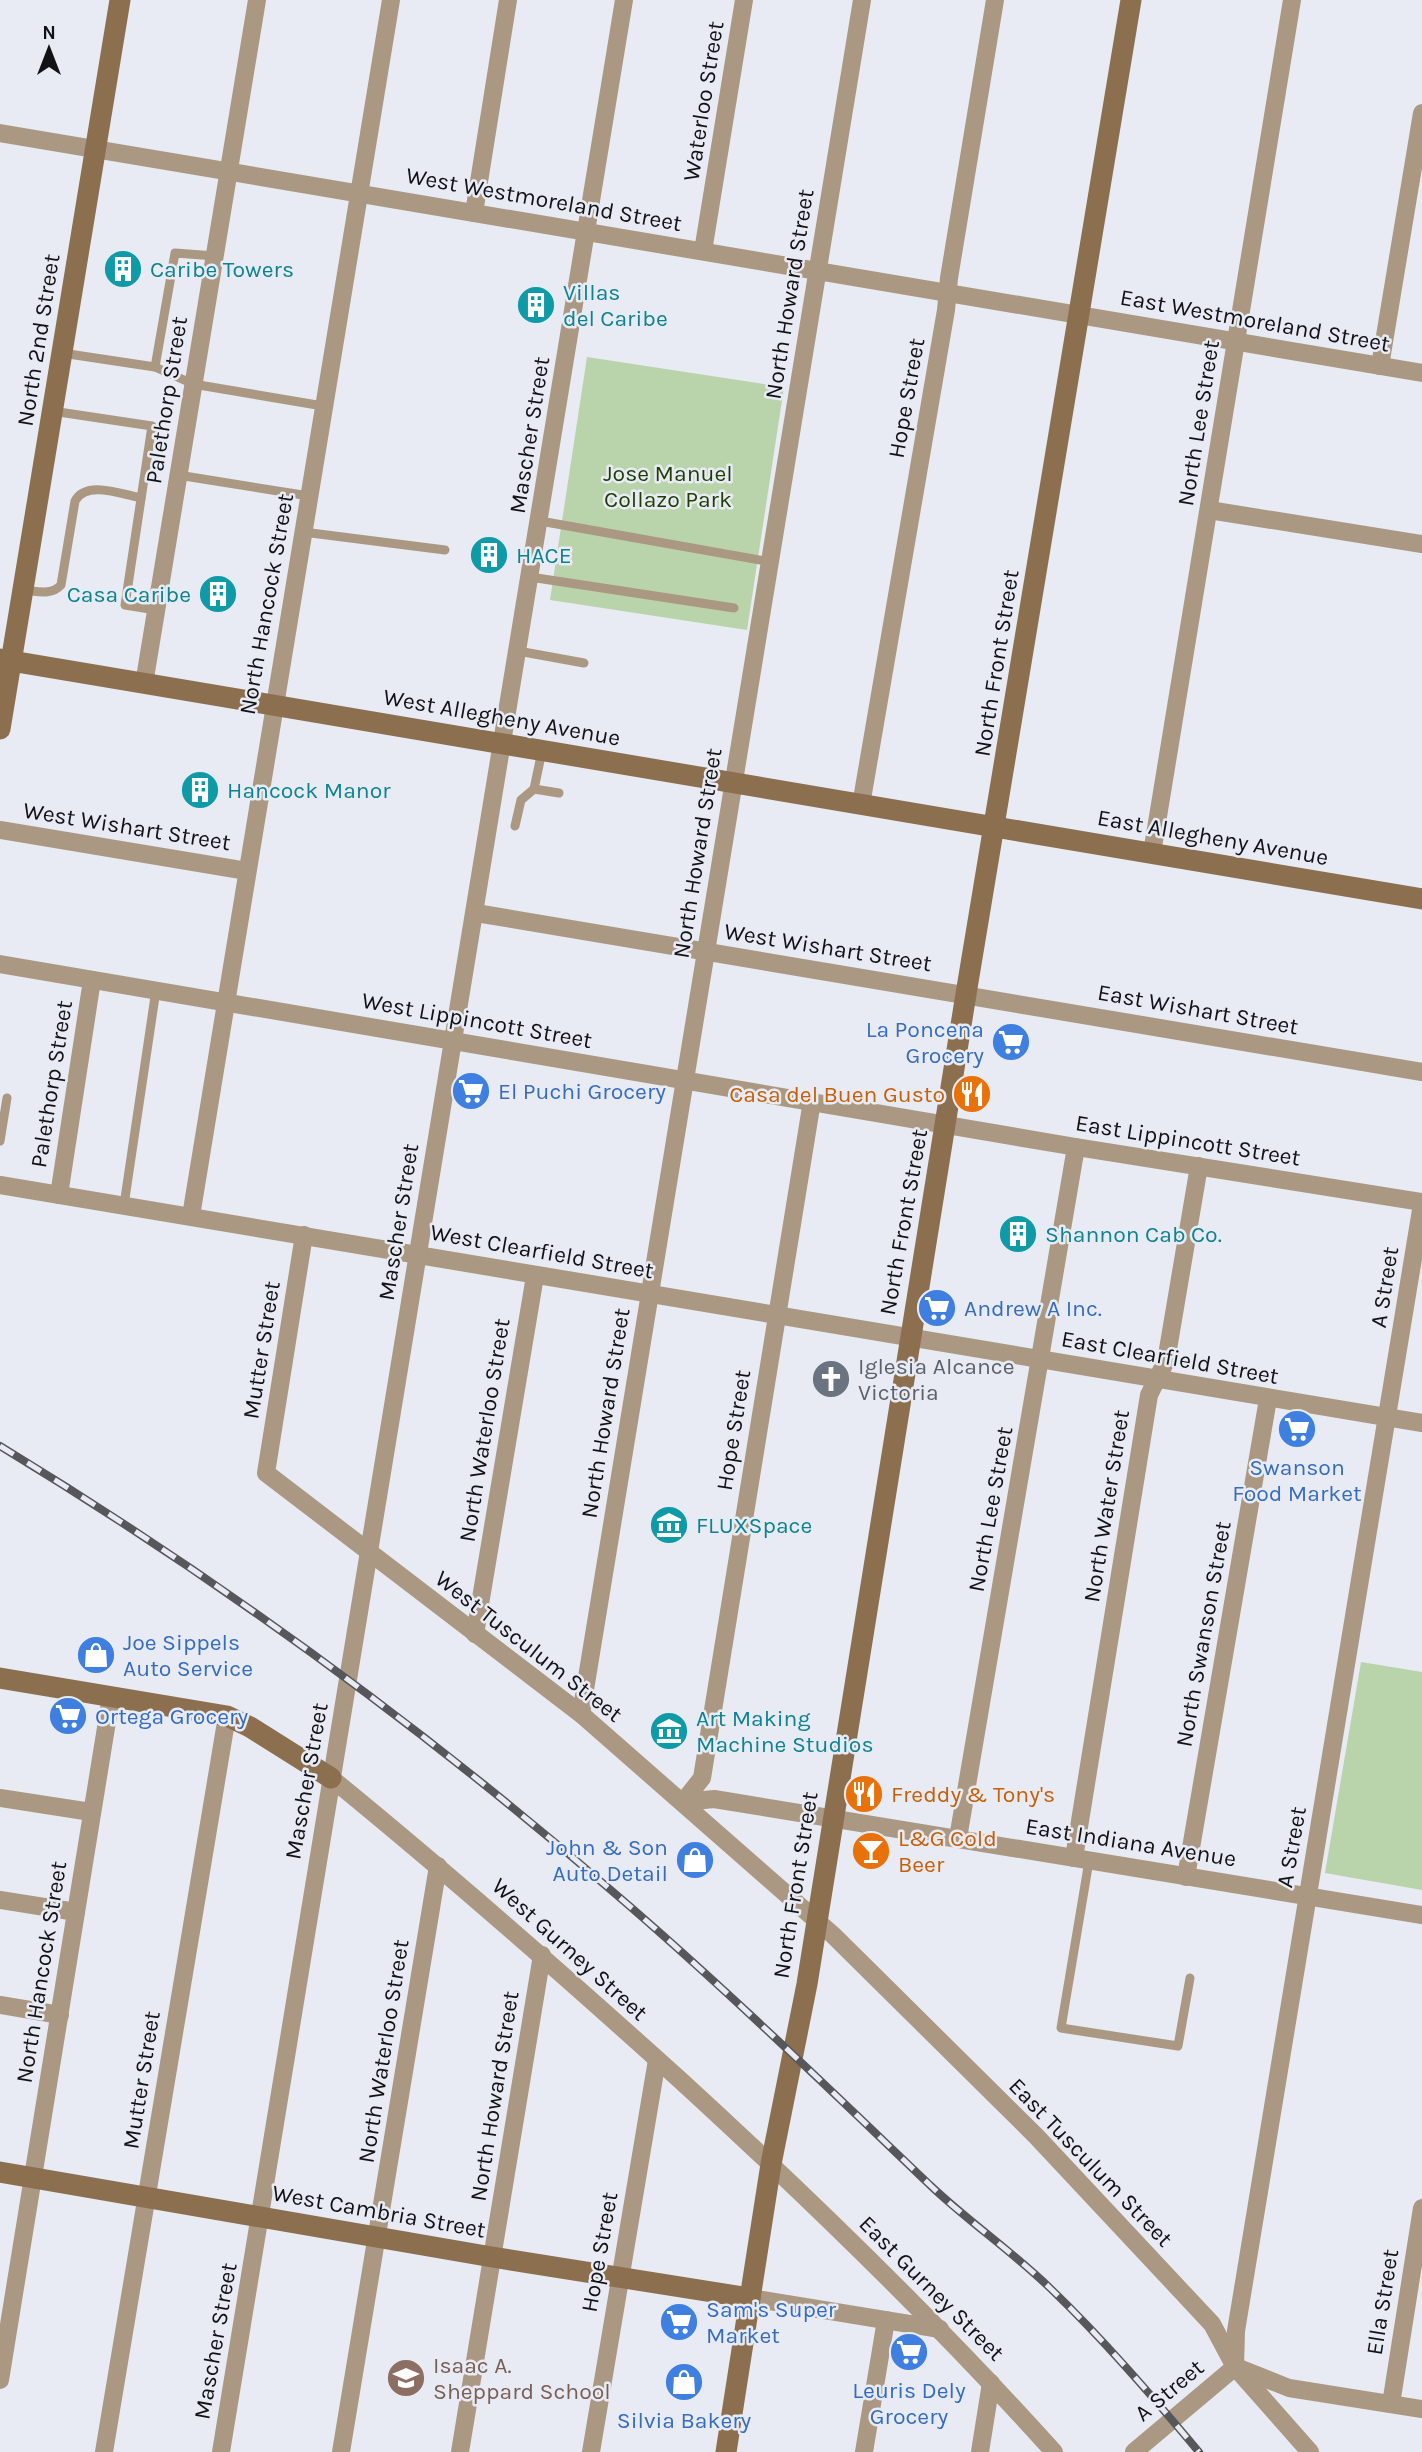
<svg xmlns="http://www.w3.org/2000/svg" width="1422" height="2452" viewBox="0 0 1422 2452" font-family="Karla,sans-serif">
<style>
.green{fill:#b9d3ab}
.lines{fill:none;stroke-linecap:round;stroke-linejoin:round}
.lane{stroke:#ab9882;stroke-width:9}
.street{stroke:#ab9882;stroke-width:18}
.secondary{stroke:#8b6f4f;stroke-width:21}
.rail-casing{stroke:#55575b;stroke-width:8}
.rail{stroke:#e8ebf3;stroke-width:5;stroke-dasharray:16;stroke-linecap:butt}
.labels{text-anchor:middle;stroke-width:5;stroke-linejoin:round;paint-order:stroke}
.street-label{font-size:23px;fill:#111215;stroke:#e8ebf3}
.culture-label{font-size:23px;fill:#0d838f;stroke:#e8ebf3;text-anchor:start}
.park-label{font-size:23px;fill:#1d3d01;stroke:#e8ebf3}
.shop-label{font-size:23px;fill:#366cbe;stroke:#e8ebf3;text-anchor:start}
.food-label{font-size:23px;fill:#c56008;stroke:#e8ebf3;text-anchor:start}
.worship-label{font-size:23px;fill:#5b616d;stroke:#e8ebf3;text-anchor:start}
.education-label{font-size:23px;fill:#785e54;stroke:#e8ebf3;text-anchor:start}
</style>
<rect width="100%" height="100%" fill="#e8ebf3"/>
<g class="green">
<polygon points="587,357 784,387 747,630 550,600"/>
<polygon points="1361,1662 1422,1672 1422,1890 1325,1873"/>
</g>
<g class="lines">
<g class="lane">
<polyline points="62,353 155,367 193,384 323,406"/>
<polyline points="155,367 175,253 215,256"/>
<polyline points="52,411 152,426 125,605 156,610"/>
<polyline points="178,475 309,496"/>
<polyline points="540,521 771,562"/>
<polyline points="303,532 445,550"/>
<polyline points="530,577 734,608"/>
<path d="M 23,590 C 37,591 51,596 61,585 L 75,501 C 86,480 121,494 141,498"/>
<polyline points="518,651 584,663"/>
<polyline points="534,789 559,793"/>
<polyline points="515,826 521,800 534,789 542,751"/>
<polyline points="0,1141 7,1098"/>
<polyline points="124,1205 156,990"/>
<polyline points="1089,1861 1061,2028 1178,2046 1190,1978"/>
</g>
<g class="street">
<polyline points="0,133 1422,373"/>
<polyline points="474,213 508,0"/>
<polyline points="703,251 744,0"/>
<polyline points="1380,366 1422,113"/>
<polyline points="1209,510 1422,544"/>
<polyline points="144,684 257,0"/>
<polyline points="861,805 946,310 949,278 995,0"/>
<polyline points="0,830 247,871"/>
<polyline points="1152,853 1292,0"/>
<polyline points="476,913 1422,1072"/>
<polyline points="0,964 1076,1147 1422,1202"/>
<polyline points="0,1185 1422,1423"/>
<polyline points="59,1195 92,980"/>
<polyline points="191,1216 391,0"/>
<polyline points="304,1235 266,1473 581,1714 833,1935 1037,2137 1212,2324 1235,2367 1310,2452"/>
<polyline points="475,1634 535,1276"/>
<polyline points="581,1714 862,0"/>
<path d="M 331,1778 C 450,1875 565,1976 679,2079 C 809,2198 936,2321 1054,2452"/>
<polyline points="0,1798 91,1812"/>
<polyline points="683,1802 714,1799 1422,1915"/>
<polyline points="683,1802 702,1778 812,1101"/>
<polyline points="958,1838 1076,1147"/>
<polyline points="1074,1858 1149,1395 1166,1361 1199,1166"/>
<polyline points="1186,1877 1268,1399"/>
<polyline points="0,1900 76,1912"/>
<polyline points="0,2005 60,2015"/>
<polyline points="750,2298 940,2329"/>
<polyline points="1239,2368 1289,2388 1422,2409"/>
<polyline points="0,2380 111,1697"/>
<polyline points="1391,2404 1422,2208"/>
<polyline points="104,2452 227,1716"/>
<polyline points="221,2452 624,0"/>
<polyline points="341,2452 438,1866"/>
<polyline points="460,2452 542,1955"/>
<polyline points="591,2452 657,2060"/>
<polyline points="864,2452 886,2320"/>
<polyline points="980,2452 991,2383"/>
<polyline points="1134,2452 1235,2367 1236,2331 1422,1204"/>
</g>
<g class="secondary">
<polyline points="0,659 1422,899"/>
<polyline points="0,729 120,0"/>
<polyline points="0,1678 227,1716 250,1727 331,1778"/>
<polyline points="0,2172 492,2257 750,2298"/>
<polyline points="726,2452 771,2164 807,1984 966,994 1131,0"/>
</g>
<g class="rail-casing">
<path id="rail" d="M 0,1446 C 216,1577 421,1726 612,1891 C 722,1985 826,2086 931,2186 C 969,2222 1013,2252 1051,2289 C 1104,2340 1152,2396 1199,2452"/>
</g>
<use href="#rail" class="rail"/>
</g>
<defs>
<g id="building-disc" transform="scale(2.0125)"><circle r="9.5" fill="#0f9aa8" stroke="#e8ebf3"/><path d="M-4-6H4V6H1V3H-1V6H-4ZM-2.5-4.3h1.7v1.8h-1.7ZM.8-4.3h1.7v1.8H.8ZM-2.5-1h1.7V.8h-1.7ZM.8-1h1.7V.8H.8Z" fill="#fff"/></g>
<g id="supermarket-disc" transform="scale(2.0125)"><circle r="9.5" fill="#3f7fe0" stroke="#e8ebf3"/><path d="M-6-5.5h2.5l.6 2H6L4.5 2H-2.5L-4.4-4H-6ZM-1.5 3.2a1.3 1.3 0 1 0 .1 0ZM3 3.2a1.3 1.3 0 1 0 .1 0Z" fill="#fff"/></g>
<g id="restaurant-disc" transform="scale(2.0125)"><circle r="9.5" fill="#e8710a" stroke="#e8ebf3"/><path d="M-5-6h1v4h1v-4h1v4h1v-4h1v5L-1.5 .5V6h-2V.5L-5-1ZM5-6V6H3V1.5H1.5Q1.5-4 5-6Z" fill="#fff"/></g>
<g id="church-disc" transform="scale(2.0125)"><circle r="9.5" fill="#6b7280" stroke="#e8ebf3"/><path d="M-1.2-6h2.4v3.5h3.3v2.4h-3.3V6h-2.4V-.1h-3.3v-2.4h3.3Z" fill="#fff"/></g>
<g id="museum-disc" transform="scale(2.0125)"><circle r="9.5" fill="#0f9aa8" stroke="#e8ebf3"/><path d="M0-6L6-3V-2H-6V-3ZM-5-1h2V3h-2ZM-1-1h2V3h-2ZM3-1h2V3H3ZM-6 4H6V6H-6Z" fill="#fff"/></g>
<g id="shop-disc" transform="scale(2.0125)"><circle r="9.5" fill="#3f7fe0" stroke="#e8ebf3"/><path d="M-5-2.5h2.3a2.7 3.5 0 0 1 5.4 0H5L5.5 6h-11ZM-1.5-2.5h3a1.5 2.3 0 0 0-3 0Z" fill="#fff"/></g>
<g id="bar-disc" transform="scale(2.0125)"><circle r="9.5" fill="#e8710a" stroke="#e8ebf3"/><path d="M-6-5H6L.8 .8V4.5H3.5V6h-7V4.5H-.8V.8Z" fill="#fff"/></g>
<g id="school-disc" transform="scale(2.0125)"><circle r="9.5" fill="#8d6e63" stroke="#e8ebf3"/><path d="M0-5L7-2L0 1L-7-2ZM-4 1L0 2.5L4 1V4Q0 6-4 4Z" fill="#fff"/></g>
</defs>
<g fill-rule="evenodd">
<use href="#building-disc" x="123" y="269"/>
<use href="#building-disc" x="536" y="305"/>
<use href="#building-disc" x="489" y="555"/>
<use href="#building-disc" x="218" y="594"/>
<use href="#building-disc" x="200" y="790"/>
<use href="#supermarket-disc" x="1011" y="1042"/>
<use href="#supermarket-disc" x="471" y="1091"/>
<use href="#restaurant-disc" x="972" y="1094"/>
<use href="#building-disc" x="1018" y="1234"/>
<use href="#supermarket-disc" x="937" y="1308"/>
<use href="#church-disc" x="831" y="1379"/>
<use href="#supermarket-disc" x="1297" y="1429"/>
<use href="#museum-disc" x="669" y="1525"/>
<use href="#shop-disc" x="96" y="1655"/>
<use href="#supermarket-disc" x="68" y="1716"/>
<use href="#museum-disc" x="669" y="1731"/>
<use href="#restaurant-disc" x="864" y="1794"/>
<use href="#bar-disc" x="871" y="1851"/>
<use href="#shop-disc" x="695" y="1860"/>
<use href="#supermarket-disc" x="679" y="2322"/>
<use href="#supermarket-disc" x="909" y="2352"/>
<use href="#school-disc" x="406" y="2378"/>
<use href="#shop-disc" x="684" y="2382"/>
</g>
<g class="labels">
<g class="street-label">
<text transform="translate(703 101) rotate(-81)" y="8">Waterloo Street</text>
<text transform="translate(544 199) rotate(10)" y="8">West Westmoreland Street</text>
<text transform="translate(789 294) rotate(-81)" y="8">North Howard Street</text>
<text transform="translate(1255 320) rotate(10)" y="8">East Westmoreland Street</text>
<text transform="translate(38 340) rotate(-81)" y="8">North 2nd Street</text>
<text transform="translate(906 398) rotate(-80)" y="8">Hope Street</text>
<text transform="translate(166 400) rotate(-81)" y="8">Palethorp Street</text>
<text transform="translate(1198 423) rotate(-81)" y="8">North Lee Street</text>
<text transform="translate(529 435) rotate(-81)" y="8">Mascher Street</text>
<text transform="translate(266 604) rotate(-80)" y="8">North Hancock Street</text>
<text transform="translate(996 663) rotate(-81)" y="8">North Front Street</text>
<text transform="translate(502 717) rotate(10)" y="8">West Allegheny Avenue</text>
<text transform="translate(127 826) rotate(9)" y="8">West Wishart Street</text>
<text transform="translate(1213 837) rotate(10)" y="8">East Allegheny Avenue</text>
<text transform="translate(697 853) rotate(-81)" y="8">North Howard Street</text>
<text transform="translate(828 947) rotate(9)" y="8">West Wishart Street</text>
<text transform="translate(1198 1009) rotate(10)" y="8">East Wishart Street</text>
<text transform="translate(477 1020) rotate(10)" y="8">West Lippincott Street</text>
<text transform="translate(51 1084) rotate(-81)" y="8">Palethorp Street</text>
<text transform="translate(1188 1140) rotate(9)" y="8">East Lippincott Street</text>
<text transform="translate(398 1222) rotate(-81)" y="8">Mascher Street</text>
<text transform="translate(903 1222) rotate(-80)" y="8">North Front Street</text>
<text transform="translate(542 1251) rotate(10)" y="8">West Clearfield Street</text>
<text transform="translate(1384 1287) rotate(-81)" y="8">A Street</text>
<text transform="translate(261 1350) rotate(-81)" y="8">Mutter Street</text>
<text transform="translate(1170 1357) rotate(10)" y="8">East Clearfield Street</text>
<text transform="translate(605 1413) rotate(-81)" y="8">North Howard Street</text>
<text transform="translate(484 1430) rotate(-81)" y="8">North Waterloo Street</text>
<text transform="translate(733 1430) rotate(-81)" y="8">Hope Street</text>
<text transform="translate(1106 1506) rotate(-81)" y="8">North Water Street</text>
<text transform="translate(990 1509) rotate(-80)" y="8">North Lee Street</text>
<text transform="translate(1203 1634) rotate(-80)" y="8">North Swanson Street</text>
<text transform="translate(529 1646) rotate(38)" y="8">West Tusculum Street</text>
<text transform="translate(306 1781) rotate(-80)" y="8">Mascher Street</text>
<text transform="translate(1131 1842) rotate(9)" y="8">East Indiana Avenue</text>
<text transform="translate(1291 1847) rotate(-80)" y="8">A Street</text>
<text transform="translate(795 1885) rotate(-81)" y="8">North Front Street</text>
<text transform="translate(570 1949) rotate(42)" y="8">West Gurney Street</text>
<text transform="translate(41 1972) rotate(-81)" y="8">North Hancock Street</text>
<text transform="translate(383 2051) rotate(-81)" y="8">North Waterloo Street</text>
<text transform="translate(141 2080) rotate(-81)" y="8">Mutter Street</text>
<text transform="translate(494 2096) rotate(-81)" y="8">North Howard Street</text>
<text transform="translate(1091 2162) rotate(46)" y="8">East Tusculum Street</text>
<text transform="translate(379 2211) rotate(10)" y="8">West Cambria Street</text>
<text transform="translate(599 2252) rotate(-80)" y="8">Hope Street</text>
<text transform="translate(932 2288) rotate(45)" y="8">East Gurney Street</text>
<text transform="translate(1382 2302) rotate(-81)" y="8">Ella Street</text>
<text transform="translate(215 2341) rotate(-80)" y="8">Mascher Street</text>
<text transform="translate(1169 2390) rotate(-40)" y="8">A Street</text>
</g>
<g class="culture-label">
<text x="150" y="277">Caribe Towers</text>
<text x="563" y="300">Villas<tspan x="563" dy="26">del Caribe</tspan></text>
<text x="516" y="563">HACE</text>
<text x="191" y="602" text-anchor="end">Casa Caribe</text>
<text x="227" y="798">Hancock Manor</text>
<text x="1045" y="1242">Shannon Cab Co.</text>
<text x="696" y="1533">FLUXSpace</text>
<text x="696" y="1726">Art Making<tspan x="696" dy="26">Machine Studios</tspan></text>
</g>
<g class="park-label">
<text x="668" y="481">Jose Manuel<tspan x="668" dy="26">Collazo Park</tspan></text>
</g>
<g class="shop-label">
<text x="984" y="1037" text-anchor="end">La Poncena<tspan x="984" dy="26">Grocery</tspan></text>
<text x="498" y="1099">El Puchi Grocery</text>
<text x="964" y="1316">Andrew A Inc.</text>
<text x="1297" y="1475" text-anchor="middle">Swanson<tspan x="1297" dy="26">Food Market</tspan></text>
<text x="123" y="1650">Joe Sippels<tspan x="123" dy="26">Auto Service</tspan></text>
<text x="95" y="1724">Ortega Grocery</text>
<text x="668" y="1855" text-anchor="end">John &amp; Son<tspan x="668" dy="26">Auto Detail</tspan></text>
<text x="706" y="2317">Sam's Super<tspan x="706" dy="26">Market</tspan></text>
<text x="909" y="2398" text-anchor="middle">Leuris Dely<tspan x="909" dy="26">Grocery</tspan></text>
<text x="684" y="2428" text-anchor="middle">Silvia Bakery</text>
</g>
<g class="food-label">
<text x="945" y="1102" text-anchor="end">Casa del Buen Gusto</text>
<text x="891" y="1802">Freddy &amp; Tony's</text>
<text x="898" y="1846">L&amp;G Cold<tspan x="898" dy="26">Beer</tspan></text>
</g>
<g class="worship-label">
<text x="858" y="1374">Iglesia Alcance<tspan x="858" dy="26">Victoria</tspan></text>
</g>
<g class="education-label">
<text x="433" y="2373">Isaac A.<tspan x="433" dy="26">Sheppard School</tspan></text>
</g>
</g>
<g transform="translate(49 49)" stroke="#e8ebf3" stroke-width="5" paint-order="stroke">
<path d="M0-5L12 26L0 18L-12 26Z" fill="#111215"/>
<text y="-10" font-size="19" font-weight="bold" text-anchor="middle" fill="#111215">N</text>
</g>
</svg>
